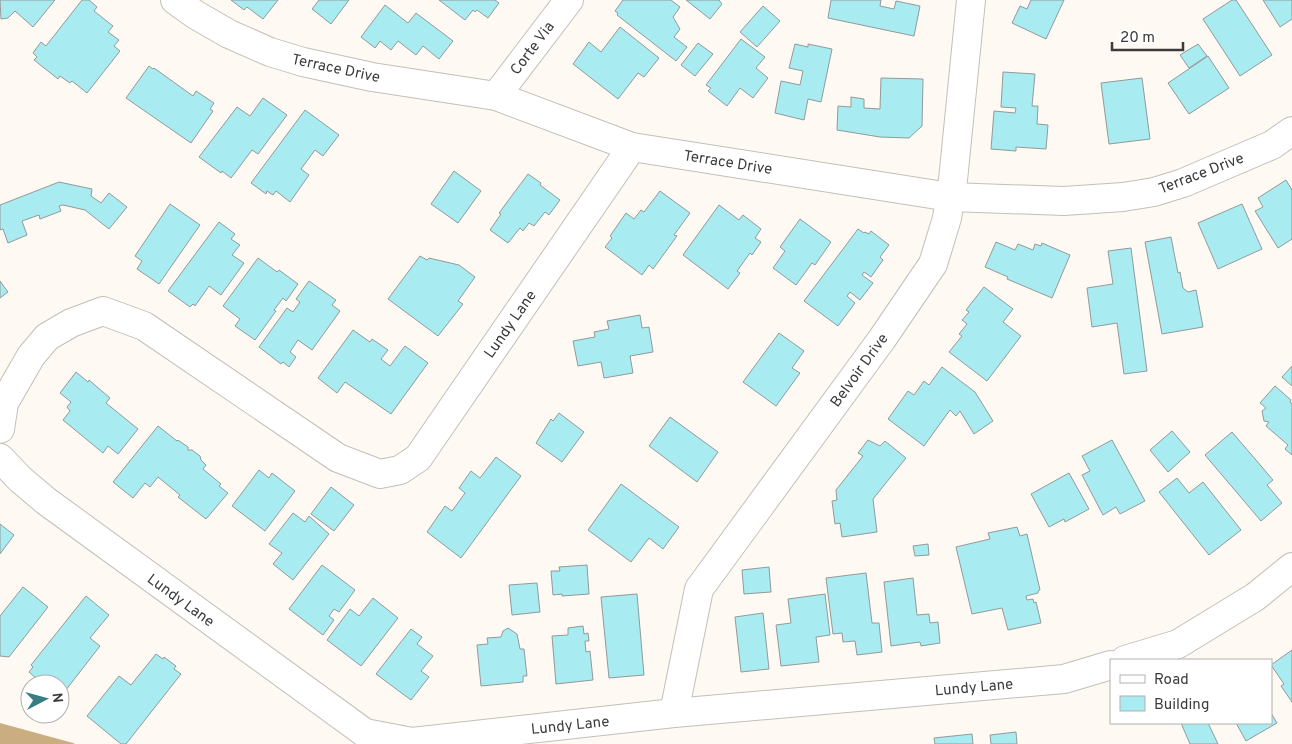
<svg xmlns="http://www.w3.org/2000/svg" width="1292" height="744" viewBox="0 0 1292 744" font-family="Overpass,sans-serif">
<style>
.forest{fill:#caae82}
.building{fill:#a8ebf0;stroke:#929a9a}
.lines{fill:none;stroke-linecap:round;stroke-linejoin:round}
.minor-casing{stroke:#c3bfb9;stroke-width:30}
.minor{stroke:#fff;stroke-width:28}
.labels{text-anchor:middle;stroke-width:4;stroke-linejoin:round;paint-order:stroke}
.street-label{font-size:15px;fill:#3d3b39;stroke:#fff}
</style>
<rect width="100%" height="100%" fill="#fef9f3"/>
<polygon class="forest" points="0,723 73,743 75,744 0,744"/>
<g class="building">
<polygon points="0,0 55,0 33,27 15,11 8,18 1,19"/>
<polygon points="82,0 89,0 97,7 94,11 113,26 108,32 119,40 114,46 120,51 87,93 72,81 70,83 60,76 58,79 34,60 37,57 33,53 41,42 46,46"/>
<polygon points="231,0 278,0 263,19 247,7 244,10"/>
<polygon points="319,0 349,0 331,24 312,9"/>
<polygon points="439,0 495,0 499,3 488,18 477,10 475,12 473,10 465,20"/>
<polygon points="623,0 671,0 680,7 673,17 680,29 674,37 687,47 676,61 617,15 618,13 615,11"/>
<polygon points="686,0 719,0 722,4 710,19"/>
<polygon points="831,0 881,0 880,6 894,9 896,1 920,6 914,36 828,18"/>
<polygon points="1031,0 1064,0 1046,39 1012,23 1020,6 1027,9"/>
<polygon points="1232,0 1236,0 1272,55 1240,76 1203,19"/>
<polygon points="1263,0 1292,0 1292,19 1280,27"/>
<polygon points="385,5 408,23 416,13 453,41 439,59 423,46 416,55 398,41 391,50 380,41 375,48 361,37"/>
<polygon points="763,6 780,21 757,47 740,32"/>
<polygon points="620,27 659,58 644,77 638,73 618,99 573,64 589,42 601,52"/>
<polygon points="741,39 765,57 756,68 768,78 753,98 740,88 727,106 708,91 711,88 706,85"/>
<polygon points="698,43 713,54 695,76 681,65"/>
<polygon points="795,44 808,47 808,44 832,49 821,102 808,99 804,120 775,113 781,81 800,85 803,71 789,68"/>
<polygon points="1198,44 1207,56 1189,68 1180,55"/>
<polygon points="1208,56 1229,88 1189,114 1168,83"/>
<polygon points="149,66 153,69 154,68 193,96 196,91 214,103 210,109 213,111 191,143 126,98"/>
<polygon points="1003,72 1035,74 1032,106 1038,106 1037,124 1048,125 1046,149 1016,147 1016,151 991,149 994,111 1015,113 1016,108 1001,107"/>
<polygon points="881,78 923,79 922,126 909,138 880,137 837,130 838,106 851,107 851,97 864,99 864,108 880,109"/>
<polygon points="1142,78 1150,139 1109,144 1101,83"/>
<polygon points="263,98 287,115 258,154 252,150 231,178 222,171 221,173 199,157 237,107 250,116"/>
<polygon points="305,110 339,135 323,156 315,150 301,169 309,175 290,202 276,191 273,195 267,191 266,194 251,183"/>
<polygon points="454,171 481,191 458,223 431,204"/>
<polygon points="528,174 541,183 540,185 560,200 549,215 545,212 534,226 529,223 523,231 520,228 508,243 490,230 501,214 499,213"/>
<polygon points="1286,180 1292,190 1292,239 1278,248 1255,211 1263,207 1258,198"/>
<polygon points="59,182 92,189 91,196 101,203 109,193 127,207 109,229 85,210 63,205 59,206 61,211 40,219 39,215 22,221 27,235 8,243 3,229 0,230 0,205"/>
<polygon points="660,191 690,213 674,235 677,236 653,269 649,265 642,275 605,247 612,238 610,236 626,213 634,219 641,210 644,212"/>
<polygon points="170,204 200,225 159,284 137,269 142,261 135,256"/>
<polygon points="1242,204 1262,249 1218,269 1198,223"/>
<polygon points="719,205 739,220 743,215 761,229 755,238 761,242 752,255 750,253 737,271 740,273 728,289 683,255"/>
<polygon points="800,219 831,242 815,265 812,263 796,285 773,268 785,251 780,247"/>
<polygon points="219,222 235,234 231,239 240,245 232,255 244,263 221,295 209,286 195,306 193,304 190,307 168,291"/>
<polygon points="858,229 864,233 865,232 869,234 871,231 889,245 880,257 883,260 871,277 864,272 862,275 873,283 860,300 850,292 847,296 855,303 838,326 804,301"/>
<polygon points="1171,237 1178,273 1180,272 1183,288 1188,292 1196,290 1203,327 1162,334 1145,242"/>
<polygon points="996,242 1015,250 1018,244 1033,250 1035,244 1041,246 1042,243 1070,255 1052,298 1007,279 1008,277 985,267"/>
<polygon points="1131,248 1147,371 1124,374 1117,323 1092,327 1087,288 1113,284 1108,251"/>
<polygon points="420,256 427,260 429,258 459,265 475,277 458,301 463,304 438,336 388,299"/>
<polygon points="258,258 277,272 279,270 298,284 286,301 283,298 274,310 276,311 255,340 235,326 240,319 223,306"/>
<polygon points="0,281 8,292 0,298"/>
<polygon points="309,281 336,300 332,305 340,311 312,350 298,340 290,352 296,357 289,367 283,362 281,364 259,347 287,308 293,312 300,302 296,299"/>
<polygon points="984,287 1013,309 1003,322 1021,336 987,381 949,352 962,336 959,334 967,324 962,320 969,312 966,310"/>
<polygon points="640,315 642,328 649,327 653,352 630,356 633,373 604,378 601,362 578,366 573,341 595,337 594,332 609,329 607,321"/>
<polygon points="353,330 370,342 372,339 388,350 381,359 390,366 405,346 428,363 391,414 345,382 337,393 318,378"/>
<polygon points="779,333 804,351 792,368 800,373 776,406 743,382"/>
<polygon points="1292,366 1292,386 1282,377"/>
<polygon points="942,367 975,392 993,421 974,434 960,411 956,416 950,410 924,446 888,419 908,391 914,395 924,381 929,385"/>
<polygon points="76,372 88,382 89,380 110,398 106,403 138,429 118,454 108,446 103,453 63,420 70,411 67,407 71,402 60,393"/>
<polygon points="1275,386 1291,400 1290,402 1292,404 1292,455 1285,449 1288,445 1266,426 1269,422 1264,421 1262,411 1266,408 1260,403"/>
<polygon points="559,413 584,432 562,462 536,443 551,419 553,421"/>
<polygon points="670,417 718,452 697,482 649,446"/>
<polygon points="158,426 177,441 178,440 188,447 188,450 192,450 200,456 201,460 206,465 203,469 221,484 219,486 228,493 206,519 178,497 180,495 158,477 150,487 145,483 133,498 113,482"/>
<polygon points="1172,431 1190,452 1168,472 1150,450"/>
<polygon points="1232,432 1273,480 1267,485 1282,503 1261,521 1205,455"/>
<polygon points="868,440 880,446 885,441 906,458 873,499 877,532 842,537 840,523 835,524 832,501 837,500 836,490 863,456 858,453"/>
<polygon points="1112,440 1145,501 1120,514 1116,507 1103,515 1082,475 1090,471 1082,456"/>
<polygon points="496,457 521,476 461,558 427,532 445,506 452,511 465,493 459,488 471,471 480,478"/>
<polygon points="259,470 269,478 272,473 295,491 265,531 232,506"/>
<polygon points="1069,473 1089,509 1065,522 1064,519 1049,527 1031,494"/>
<polygon points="1177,478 1189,493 1203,482 1241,530 1209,555 1159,492"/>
<polygon points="621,484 679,527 663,549 649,538 631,562 588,530"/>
<polygon points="331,487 354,505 334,531 311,514"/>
<polygon points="293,513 305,522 309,516 329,534 293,580 273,564 282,553 269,544"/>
<polygon points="0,524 14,535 0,554"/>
<polygon points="1017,527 1020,536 1027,534 1040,590 1038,591 1038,593 1026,596 1027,600 1033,599 1034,603 1036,602 1041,623 1008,630 1002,608 972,614 956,547 990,539 988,533"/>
<polygon points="928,544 929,555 915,556 913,546"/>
<polygon points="322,565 355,590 339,612 334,609 329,616 334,620 323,635 289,609"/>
<polygon points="587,565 589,594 562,596 562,594 553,595 551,571 560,571 559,567"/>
<polygon points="769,567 771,592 744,594 742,570"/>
<polygon points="866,573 872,623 879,623 882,652 857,655 855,641 843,642 842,633 833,634 826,578"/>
<polygon points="913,578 917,615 929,614 930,623 938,622 940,643 921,646 920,642 891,646 884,582"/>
<polygon points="537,583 540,612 512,615 509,585"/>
<polygon points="23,587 48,607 9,657 0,656 0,616"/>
<polygon points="637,594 644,675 609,678 601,597"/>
<polygon points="825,594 830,635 816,637 819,662 781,666 776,625 791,623 788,599"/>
<polygon points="86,596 109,615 90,638 100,646 62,695 60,693 60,684 40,684 37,682 38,680 29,672 33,667 31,665"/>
<polygon points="373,598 398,618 361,666 327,640 350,609 359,616"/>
<polygon points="763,613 769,669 741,672 735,617"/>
<polygon points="583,626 584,634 588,633 589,641 585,641 586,652 590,651 593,680 556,684 552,636 568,635 568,628"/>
<polygon points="508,628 517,634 520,649 524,649 527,676 523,676 523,682 481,686 477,645 488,644 487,638 501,637 503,631"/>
<polygon points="411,629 422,637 417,644 433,656 421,671 429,677 411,700 376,674"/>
<polygon points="1292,650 1292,702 1281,686 1284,684 1271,665"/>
<polygon points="156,654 163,659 164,657 176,666 174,669 181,674 126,744 121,744 87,716 119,676 131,685"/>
<polygon points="1271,713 1277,723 1246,741 1236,723 1271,723"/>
<polygon points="1181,723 1208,723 1218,744 1190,744"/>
<polygon points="1016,732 1017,744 991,744 990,735"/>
<polygon points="972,734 973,744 935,744 934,738"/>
</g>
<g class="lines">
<g class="minor-casing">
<g id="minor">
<polyline points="175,0 196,15 229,34 270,52 303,62 372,77 496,96 632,147 950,197 1064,201 1123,197 1154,192 1183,183 1272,145 1292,131"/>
<polyline points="496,96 569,0"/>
<polyline points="0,429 4,403 31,356 47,337 71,323 103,311 144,326 338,458 380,474 400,470 418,458 632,147"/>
<polyline points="0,458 20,479 46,501 365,733 412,742 674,713 1064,679 1111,665"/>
<polyline points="1125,660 1178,644 1255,597 1292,567"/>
<polyline points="674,713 699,589 882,339 933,264 947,218 953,180 971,0"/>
</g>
</g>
<use href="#minor" class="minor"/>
</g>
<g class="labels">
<g class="street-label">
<text transform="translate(532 48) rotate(-53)" y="5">Corte Via</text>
<text transform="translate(336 68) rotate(12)" y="5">Terrace Drive</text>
<text transform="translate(728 162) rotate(9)" y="5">Terrace Drive</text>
<text transform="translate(1201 173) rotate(-21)" y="5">Terrace Drive</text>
<text transform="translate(510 324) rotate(-55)" y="5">Lundy Lane</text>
<text transform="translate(859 370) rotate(-54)" y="5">Belvoir Drive</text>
<text transform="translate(181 600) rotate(36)" y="5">Lundy Lane</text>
<text transform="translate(974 687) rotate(-5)" y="5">Lundy Lane</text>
<text transform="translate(570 725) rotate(-6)" y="5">Lundy Lane</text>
</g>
</g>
<rect x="1110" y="659" width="162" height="65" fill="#ffffff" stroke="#b1b1b0"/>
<rect x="1120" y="675" width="25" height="8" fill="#ffffff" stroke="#b1b1b0"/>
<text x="1154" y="684" font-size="15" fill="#3d3b39">Road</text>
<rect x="1120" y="696" width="25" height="15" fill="#a8ebf0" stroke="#b1b1b0"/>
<text x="1154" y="709" font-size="15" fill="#3d3b39">Building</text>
<g transform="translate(45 699) rotate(84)"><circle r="24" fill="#ffffff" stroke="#b1b1b0"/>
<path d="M0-4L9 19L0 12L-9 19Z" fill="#367e83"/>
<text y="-8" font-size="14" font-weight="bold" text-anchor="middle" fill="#3d3b39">N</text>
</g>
<path d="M1112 42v8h71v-8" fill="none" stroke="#3d3b39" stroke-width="2.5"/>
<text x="1120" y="42" font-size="15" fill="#3d3b39" stroke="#ffffff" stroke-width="4" paint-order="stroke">20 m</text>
</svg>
